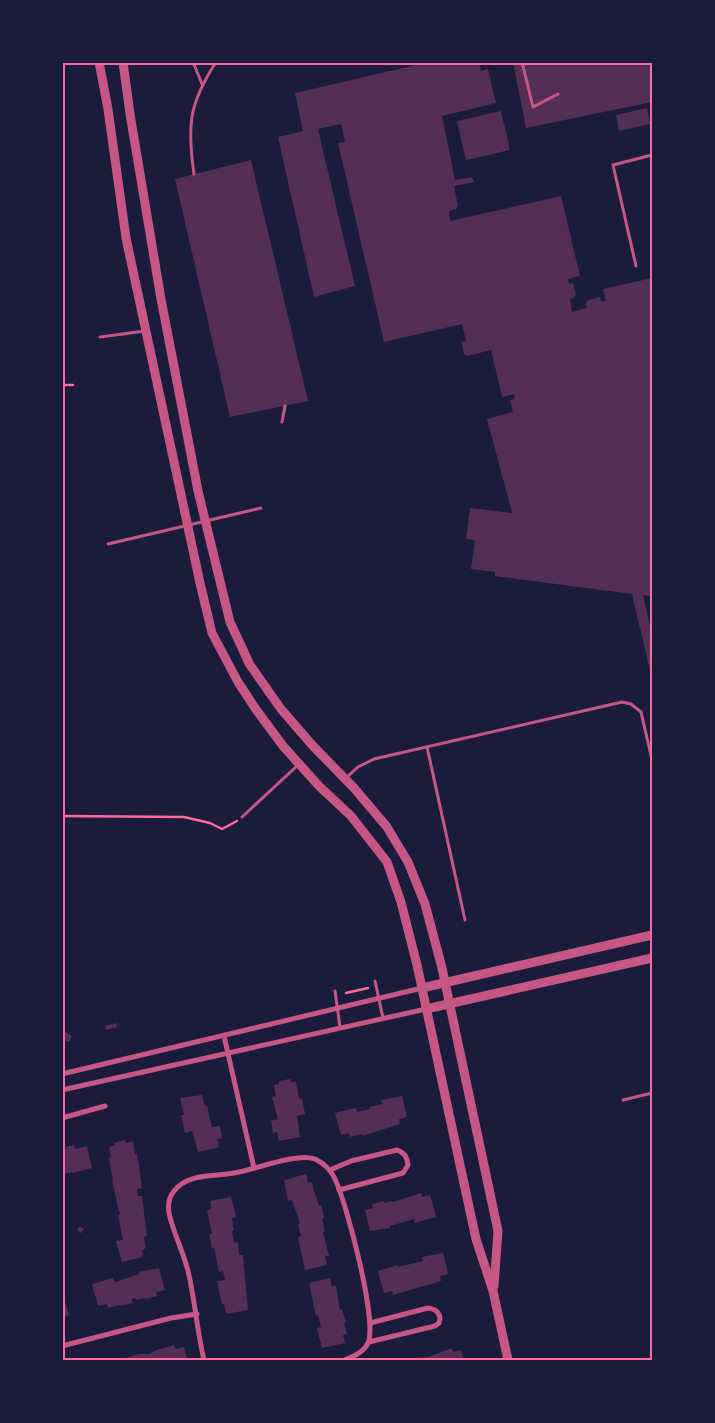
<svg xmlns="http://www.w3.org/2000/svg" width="715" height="1423" viewBox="0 0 715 1423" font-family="'Fira Sans',sans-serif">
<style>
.building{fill:#542f53}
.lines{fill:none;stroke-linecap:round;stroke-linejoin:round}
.path{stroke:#ff6b9d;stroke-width:2.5}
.service{stroke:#c65784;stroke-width:3}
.minor{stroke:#c65784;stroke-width:5}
.tertiary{stroke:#c65784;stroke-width:9}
.neatline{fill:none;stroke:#ff6b9d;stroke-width:2}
</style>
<rect width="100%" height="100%" fill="#1b1b3a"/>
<g class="building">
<polygon points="429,62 479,62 481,71 488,69 496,103 442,116 455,180 472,177 474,182 454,186 458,206 456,209 449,211 450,221 561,196 580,276 568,279 569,284 573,283 576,294 574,298 570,299 572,312 587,308 586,303 588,300 600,297 601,302 606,301 603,289 652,278 652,596 643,595 652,636 652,679 632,594 495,576 495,572 471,569 475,540 466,539 470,508 512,513 487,419 513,412 510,400 515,399 514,394 502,397 491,350 467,356 464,354 461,342 466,341 462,324 384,342 338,143 345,142 341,124 318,129 355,286 314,297 278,137 303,131 295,93"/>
<polygon points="513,62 652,62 652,102 526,128"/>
<polygon points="647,108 650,124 619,131 616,115"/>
<polygon points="501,111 510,150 466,160 457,121"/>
<polygon points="251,160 308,401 230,417 175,179"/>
<polygon points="116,1023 117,1027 106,1030 105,1026"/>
<polygon points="62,1030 72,1036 69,1042 62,1039"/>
<polygon points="290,1079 291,1082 296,1082 299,1099 302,1098 305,1114 297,1116 300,1137 279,1141 277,1132 273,1133 271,1121 278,1119 272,1097 276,1096 274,1085 279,1084 279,1081"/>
<polygon points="202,1095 205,1106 207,1105 212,1127 220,1126 222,1138 217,1139 219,1147 198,1152 192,1131 185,1133 181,1115 184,1115 180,1098"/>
<polygon points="402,1096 407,1117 399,1119 400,1124 362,1136 362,1134 350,1137 349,1133 341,1135 335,1113 356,1108 357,1112 370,1109 370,1107 382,1104 381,1100"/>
<polygon points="125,1140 126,1143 133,1141 135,1154 137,1153 142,1188 137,1189 138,1196 142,1196 147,1236 144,1237 146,1248 142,1250 143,1257 122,1262 116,1241 123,1240 118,1215 120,1215 112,1181 113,1181 109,1158 111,1158 109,1147 115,1145 114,1143"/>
<polygon points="74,1145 75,1149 87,1146 92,1168 72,1173 72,1172 62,1174 62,1150 67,1149 66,1147"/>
<polygon points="306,1174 308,1183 312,1182 315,1194 319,1206 321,1205 324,1218 322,1219 325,1231 323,1232 329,1256 325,1256 327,1265 305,1270 298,1237 301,1236 298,1224 300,1223 292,1200 288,1201 284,1180"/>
<polygon points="421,1193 422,1197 430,1195 436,1217 415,1223 414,1219 390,1226 390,1228 370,1231 365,1210 373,1208 372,1204 383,1201 384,1203 392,1201 393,1202"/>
<polygon points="231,1197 236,1217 232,1218 234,1231 232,1231 234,1243 238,1242 239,1255 243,1255 248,1310 226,1314 224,1304 222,1304 217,1281 225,1280 223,1271 219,1272 214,1247 212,1248 209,1234 212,1234 207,1210 211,1209 210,1201"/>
<polygon points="80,1226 84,1229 81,1233 77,1230"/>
<polygon points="443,1253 448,1274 440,1276 441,1281 393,1295 392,1291 384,1293 378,1271 397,1265 398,1267 423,1261 422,1257"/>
<polygon points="159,1268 165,1290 156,1292 157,1296 146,1299 145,1298 136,1300 135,1298 131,1299 133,1303 120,1306 119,1305 108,1308 107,1304 98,1306 92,1284 113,1278 115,1282 139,1274 139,1272"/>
<polygon points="330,1278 332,1287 336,1285 340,1310 342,1309 346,1322 344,1323 347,1334 343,1335 345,1343 322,1348 317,1328 321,1327 318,1315 316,1316 309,1283"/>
<polygon points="62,1292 69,1315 62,1317"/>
<polygon points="174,1345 176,1349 184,1347 187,1360 126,1360 125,1358 139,1354 150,1354 154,1351"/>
<polygon points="452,1348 453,1352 461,1350 464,1360 416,1360 415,1358 428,1357"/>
</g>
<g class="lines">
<g class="path">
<polyline points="62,385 73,385"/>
<polyline points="62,816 184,817 210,823 222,829 237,821"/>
<polyline points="346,993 368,988"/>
</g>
<g class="service">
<polyline points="193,62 202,84"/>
<polyline points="522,62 533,107 558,94"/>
<path d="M 194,174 C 187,125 189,104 216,62"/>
<polyline points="636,266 613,165 652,155"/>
<polyline points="100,337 145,331"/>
<polyline points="282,422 285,406"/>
<polyline points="108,544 261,508"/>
<polyline points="427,747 465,920"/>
<polyline points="346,778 358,767 374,759 622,702 631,704 641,712 652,760"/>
<polyline points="242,817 298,765"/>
<polyline points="375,981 383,1018"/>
<polyline points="335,991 340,1027"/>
<polyline points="623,1100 652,1093"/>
</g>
<g class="minor">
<polyline points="224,1036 254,1168"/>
<polyline points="62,1074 422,988"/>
<polyline points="62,1090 426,1009"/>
<polyline points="62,1118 105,1106"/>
<path d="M 330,1170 L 351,1161 L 397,1150 C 405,1153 407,1157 408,1165 L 403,1173 L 339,1190"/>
<path d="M 369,1342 L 435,1326 L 439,1323 C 442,1315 437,1309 428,1308 L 370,1323"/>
<polyline points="62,1346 171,1318 197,1314"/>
<path d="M 204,1360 C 197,1331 195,1300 188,1271 C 183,1251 173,1232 169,1213 C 168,1206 169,1197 174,1191 C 188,1173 214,1177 234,1173 C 254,1170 297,1152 315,1159 C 323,1163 330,1169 334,1177 C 346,1200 378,1322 368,1343 C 364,1352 353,1357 344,1360"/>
</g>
<g class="tertiary">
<polyline points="99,62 108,109 126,238 200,583 212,633 238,682 255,708 283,746 319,786 351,816 387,862 401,902 417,965 476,1239 493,1291 508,1360"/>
<polyline points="123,62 130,114 161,299 198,491 230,622 250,665 281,709 313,746 354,788 387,827 408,862 425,904 442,968 498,1231 494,1286"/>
<polyline points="422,988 652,935"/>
<polyline points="426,1009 652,958"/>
</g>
</g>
<rect width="715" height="1423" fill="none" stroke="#1b1b3a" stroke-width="128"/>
<rect x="64" y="64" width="587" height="1295" class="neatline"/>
</svg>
